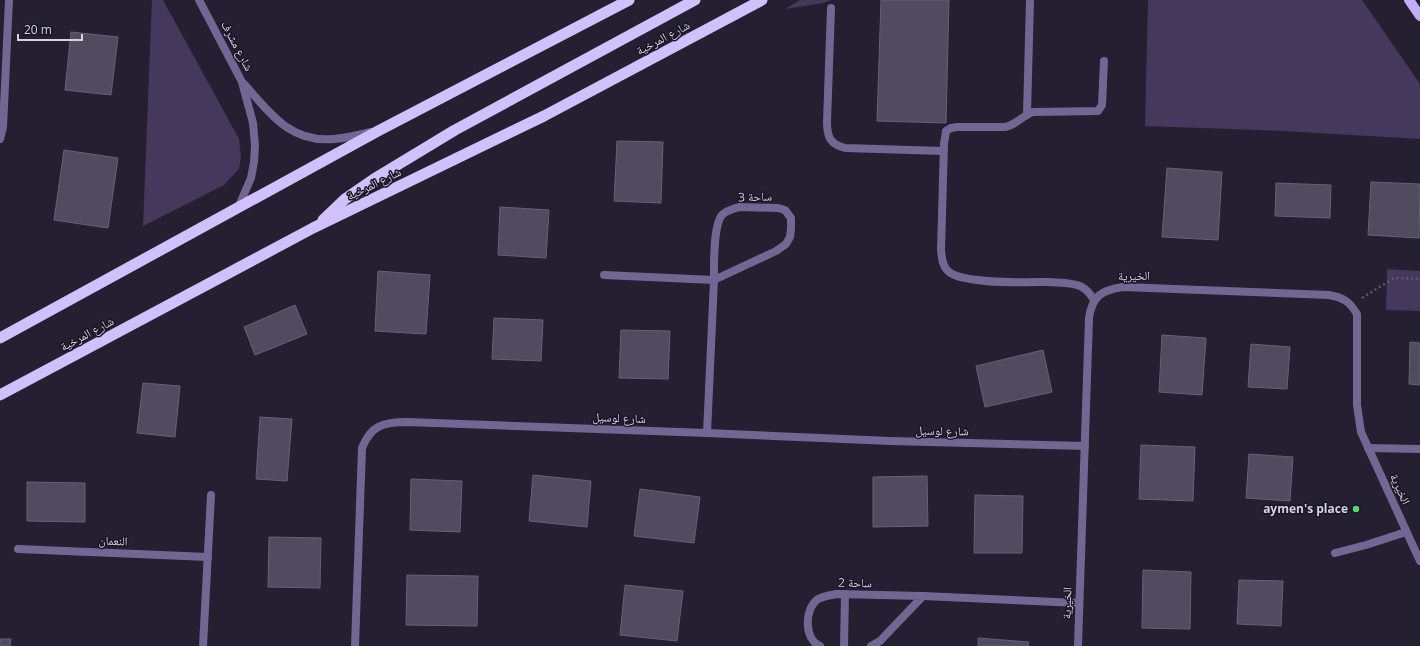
<svg xmlns="http://www.w3.org/2000/svg" width="1420" height="646" viewBox="0 0 1420 646" font-family="'Open Sans','Noto Naskh Arabic',sans-serif">
<style>
.green{fill:#44395d}
.building{fill:#504b5f;stroke:#666176}
.lines{fill:none;stroke-linecap:round;stroke-linejoin:round}
.path{stroke:#5c5868;stroke-width:2.5;stroke-dasharray:2 3;stroke-linecap:butt}
.service{stroke:#726692;stroke-width:8}
.minor{stroke:#726692;stroke-width:8}
.tertiary{stroke:#726692;stroke-width:8}
.primary{stroke:#c2adf7;stroke-width:10}
.trunk{stroke:#d0c0fb;stroke-width:11}
.poi-dot{fill:#5ad56e;stroke:#1a1527;stroke-width:1.5}
.labels{text-anchor:middle;stroke-width:3;stroke-linejoin:round;paint-order:stroke}
.street-label{font-size:12px;fill:#d5d3df;stroke:#1a1527}
.poi-label{font-size:12px;font-weight:bold;fill:#d5d3df;stroke:#1a1527;text-anchor:end}
</style>
<rect width="100%" height="100%" fill="#241f31"/>
<g class="green">
<polygon points="152,0 163,0 239,139 241,157 239,169 224,185 143,226"/>
<polygon points="800,0 831,0 823,3 785,9"/>
<polygon points="1148,0 1362,0 1420,84 1420,139 1284,131 1145,126"/>
<polygon points="1387,269 1420,271 1420,311 1386,310"/>
</g>
<g class="building">
<polygon points="881,0 949,0 946,123 877,121"/>
<polygon points="71,32 118,37 111,95 65,90"/>
<polygon points="617,141 663,142 661,203 614,201"/>
<polygon points="64,150 118,158 108,228 54,220"/>
<polygon points="1167,168 1222,172 1218,240 1162,237"/>
<polygon points="1371,182 1420,184 1419,238 1368,235"/>
<polygon points="1276,183 1331,185 1330,218 1275,216"/>
<polygon points="500,207 549,210 546,258 498,255"/>
<polygon points="378,271 430,275 426,334 375,331"/>
<polygon points="295,305 307,334 255,355 244,327"/>
<polygon points="494,318 543,320 541,361 492,359"/>
<polygon points="621,330 670,331 668,379 619,378"/>
<polygon points="1162,335 1206,338 1202,395 1159,392"/>
<polygon points="1410,342 1420,343 1420,385 1409,384"/>
<polygon points="1251,344 1290,347 1287,389 1248,387"/>
<polygon points="1043,350 1052,392 985,407 976,366"/>
<polygon points="143,383 180,386 175,437 137,433"/>
<polygon points="260,417 292,419 287,481 256,479"/>
<polygon points="1141,445 1195,447 1193,501 1139,499"/>
<polygon points="1249,454 1293,457 1290,501 1246,498"/>
<polygon points="533,475 591,481 587,527 529,521"/>
<polygon points="927,476 928,526 873,527 873,477"/>
<polygon points="411,479 462,481 460,532 410,530"/>
<polygon points="27,482 85,483 85,522 27,521"/>
<polygon points="640,489 700,497 694,543 634,536"/>
<polygon points="975,495 1023,496 1022,553 974,553"/>
<polygon points="269,537 321,538 320,588 268,587"/>
<polygon points="1143,570 1191,572 1190,629 1142,628"/>
<polygon points="407,575 478,576 477,626 406,625"/>
<polygon points="1239,580 1283,581 1281,626 1237,624"/>
<polygon points="625,585 683,591 677,641 620,635"/>
<polygon points="978,638 1029,642 1028,646 978,646"/>
<polygon points="0,639 11,639 10,646 0,646"/>
</g>
<g class="lines">
<polyline class="path" points="1362,298 1394,278 1420,279"/>
<g class="service">
<path d="M 831,8 L 827,122 C 827,137 830,144 845,148 L 943,151"/>
<polyline points="1027,114 1030,0"/>
<path d="M 1094,300 C 1091,295 1087,290 1082,287 C 1073,282 1058,283 1048,282 C 1028,282 959,285 947,270 C 942,265 942,257 941,250 L 944,144 L 946,131 L 951,128 L 957,127 L 1005,127 C 1016,125 1022,116 1033,112 L 1098,111 L 1102,105 L 1104,61"/>
<polyline points="1335,553 1366,545 1406,532"/>
</g>
<g class="minor">
<polyline points="0,139 3,127 9,0"/>
<path d="M 739,207 L 778,208 L 785,210 L 791,218 L 791,229 L 790,237 L 786,244 L 776,251 L 714,280 C 714,265 713,226 722,215 C 727,210 733,209 739,207 Z"/>
<polyline points="604,275 714,280 707,433"/>
<polyline points="1368,448 1420,449"/>
<polyline points="18,549 208,557"/>
<polyline points="923,596 1079,603"/>
<polyline points="203,646 211,495"/>
<path d="M 355,646 L 362,448 C 371,425 384,422 407,422 L 707,433 L 890,441 L 1085,446"/>
<path d="M 820,646 C 804,639 804,609 818,599 C 824,596 831,595 837,594 L 923,596 L 880,641 L 871,646"/>
<polyline points="844,646 845,594"/>
<path d="M 1078,646 L 1089,318 C 1092,296 1102,290 1123,287 L 1329,295 C 1344,298 1349,301 1357,314 L 1357,405 L 1361,432 L 1420,561"/>
</g>
<g class="tertiary">
<polyline points="199,0 242,82 253,123 255,146 254,162 251,178 238,208"/>
<path d="M 244,84 C 270,113 290,143 334,139 C 346,138 359,135 371,132"/>
</g>
<polyline class="primary" points="1409,0 1420,16"/>
<g class="trunk">
<polyline points="323,220 345,199 374,179 455,130 695,0"/>
<polyline points="0,338 378,131 629,0"/>
<polyline points="0,395 313,228 544,116 762,0"/>
</g>
</g>
<circle class="poi-dot" cx="1356" cy="509" r="4"/>
<g class="labels">
<g class="street-label">
<text transform="translate(663 38) rotate(-28)" y="4">شارع المرخية</text>
<text transform="translate(237 46) rotate(62)" y="4">شارع مشرف</text>
<text transform="translate(374 184) rotate(-26)" y="4">شارع المرخية</text>
<text transform="translate(755 197) rotate(-2)" y="4">ساحة 3</text>
<text transform="translate(1134 276) rotate(-1)" y="4">الخيرية</text>
<text transform="translate(87 334) rotate(-28)" y="4">شارع المرخية</text>
<text transform="translate(619 418) rotate(2)" y="4">شارع لوسيل</text>
<text transform="translate(942 431) rotate(1)" y="4">شارع لوسيل</text>
<text transform="translate(1400 489) rotate(66)" y="4">الخيرية</text>
<text transform="translate(113 541) rotate(2)" y="4">النعمان</text>
<text transform="translate(855 583) rotate(1)" y="4">ساحة 2</text>
<text transform="translate(1067 603) rotate(-88)" y="4">الخيرية</text>
</g>
<g class="poi-label">
<text x="1348" y="513">aymen's place</text>
</g>
</g>
<path d="M18 34v6h64v-6" fill="none" stroke="#d5d3df" stroke-width="2"/>
<text x="24" y="34" font-size="12" fill="#d5d3df" stroke="#1a1527" stroke-width="3" paint-order="stroke">20 m</text>
</svg>
